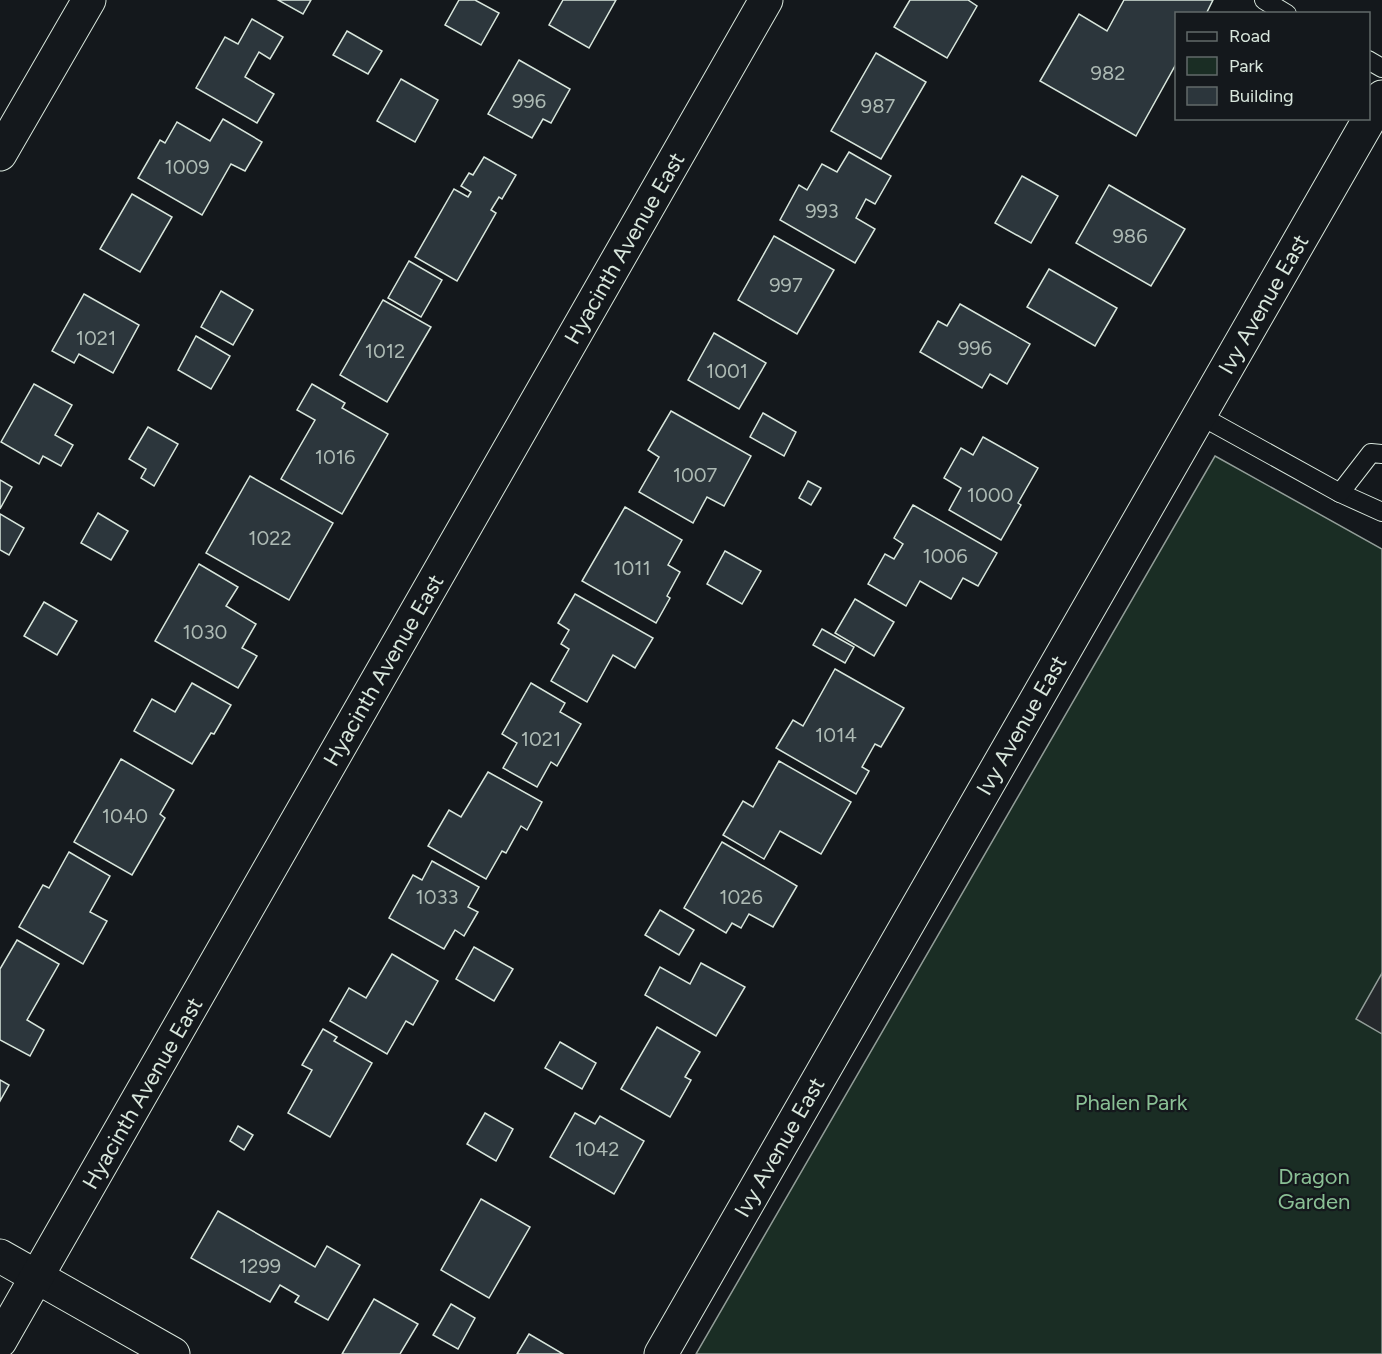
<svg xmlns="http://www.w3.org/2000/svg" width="1382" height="1354" viewBox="0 0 1382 1354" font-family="Figtree,sans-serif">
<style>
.green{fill:#1a2d24;stroke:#939e99;stroke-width:1.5}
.parking{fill:#24282b;stroke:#939e99;stroke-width:1.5}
.building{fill:#2c363c;stroke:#d8e6dc;stroke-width:1.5}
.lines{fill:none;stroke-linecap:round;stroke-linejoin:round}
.service-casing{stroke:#d8e6dc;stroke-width:20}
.minor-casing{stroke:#d8e6dc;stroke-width:35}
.service{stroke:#14181c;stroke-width:18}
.minor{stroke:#14181c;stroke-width:33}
.labels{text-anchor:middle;stroke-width:4.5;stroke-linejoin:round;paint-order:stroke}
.number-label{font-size:20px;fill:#adbab4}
.street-label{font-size:22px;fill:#d8e6dc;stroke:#14181c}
.park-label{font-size:22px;fill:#8ac095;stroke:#14181c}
</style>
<rect width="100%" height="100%" fill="#14181c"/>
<polygon class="green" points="1215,456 1382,549 1382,1354 696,1354"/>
<polygon class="parking" points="1382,973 1382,1034 1356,1019"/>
<g class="building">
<polygon points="278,0 311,0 303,14"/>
<polygon points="459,0 475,0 499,13 481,45 445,25"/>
<polygon points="563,0 616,0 589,48 549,25"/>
<polygon points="910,0 968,0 977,6 947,58 894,27"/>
<polygon points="1124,0 1213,0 1206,14 1176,14 1176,64 1136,136 1040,81 1079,14 1107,31"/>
<polygon points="252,19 283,37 270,59 259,52 245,77 274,94 257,123 196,88 225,37 238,44"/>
<polygon points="347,31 382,51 368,74 333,55"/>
<polygon points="876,53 926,82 881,159 831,131"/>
<polygon points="519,60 570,89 551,123 543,119 532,138 488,114"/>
<polygon points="401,79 438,100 415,142 377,121"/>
<polygon points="223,119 262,142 245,171 231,164 202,215 138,178 160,140 165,143 177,122 210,141"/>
<polygon points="849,152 891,176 875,204 866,199 856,218 875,229 855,263 780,220 799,185 807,190 822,164 837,172"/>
<polygon points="484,157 516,175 502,199 499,197 491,210 496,213 457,281 415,257 454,189 468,197 471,192 461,186 469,173 473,175"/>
<polygon points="1022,176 1058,196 1031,243 995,223"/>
<polygon points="1109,185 1185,229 1151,286 1076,243"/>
<polygon points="132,194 172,217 140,272 100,249"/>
<polygon points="774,236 834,270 797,334 738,300"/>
<polygon points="409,261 442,280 421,317 388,298"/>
<polygon points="1049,269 1117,308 1095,346 1027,307"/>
<polygon points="221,291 253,310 233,345 201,327"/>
<polygon points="84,294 139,325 113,373 79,354 74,363 52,351"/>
<polygon points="383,300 431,327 387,402 340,375"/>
<polygon points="960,304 1030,344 1007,384 990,374 982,388 920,352 938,321 947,326"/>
<polygon points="714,333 766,363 739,409 688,380"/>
<polygon points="196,336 230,356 211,389 178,370"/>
<polygon points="34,384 72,405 55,435 73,445 61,466 43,456 39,464 1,442"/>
<polygon points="312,384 345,403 342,408 388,434 342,514 281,479 315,420 297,410"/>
<polygon points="671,411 751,456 724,506 707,497 693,523 639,492 659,457 648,450"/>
<polygon points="763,413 796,432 784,456 750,437"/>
<polygon points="148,427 178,444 154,486 141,478 146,469 129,459"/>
<polygon points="983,437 1038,468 1018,503 1021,505 1001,540 949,510 961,488 944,478 961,448 973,455"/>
<polygon points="250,476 333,523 289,600 206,553"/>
<polygon points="0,480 12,487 0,509"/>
<polygon points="808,481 821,488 811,505 799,498"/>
<polygon points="913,505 997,553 978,586 963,578 951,599 920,581 906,606 868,584 885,554 894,559 903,544 894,538"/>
<polygon points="625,507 682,540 668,565 680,572 667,596 670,598 656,623 582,581"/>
<polygon points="98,513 128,531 111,560 81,543"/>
<polygon points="0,514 24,528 9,555 0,550"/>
<polygon points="725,551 761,571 742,604 707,584"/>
<polygon points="199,564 238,587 226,606 256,624 242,648 257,656 238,688 155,641"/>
<polygon points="575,594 653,638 635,668 613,655 587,702 551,681 569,649 561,644 569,630 558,623"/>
<polygon points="855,599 894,622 874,656 835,633"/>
<polygon points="44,602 77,621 57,655 24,636"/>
<polygon points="822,629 854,647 845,663 813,645"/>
<polygon points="835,669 904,708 881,747 875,744 862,767 869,771 856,794 776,748 793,720 803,726"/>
<polygon points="192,683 231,705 214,734 211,733 192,764 134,731 152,699 175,712"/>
<polygon points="531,683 565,703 560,712 581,724 557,766 551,762 537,787 503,768 517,743 502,734"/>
<polygon points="121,759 174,790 160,814 165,818 132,875 74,842"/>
<polygon points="779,761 851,802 821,854 780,831 764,859 723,835 743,801 753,807"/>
<polygon points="488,772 542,802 527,830 521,826 506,853 502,851 486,879 428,846 449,810 461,817"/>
<polygon points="722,842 797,886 773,927 749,914 741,928 732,923 726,933 684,908"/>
<polygon points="69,852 110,876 90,912 107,921 83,964 19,927 43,885 49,888"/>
<polygon points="432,861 479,887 468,907 478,912 464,936 455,930 444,949 389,918 413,875 422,880"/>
<polygon points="660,910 694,930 679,955 645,935"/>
<polygon points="17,940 59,964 27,1020 44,1030 30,1056 0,1040 0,969"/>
<polygon points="474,947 513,969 494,1001 456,979"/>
<polygon points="392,954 438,981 413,1025 406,1021 387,1054 330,1021 349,988 366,998"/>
<polygon points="701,963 745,987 716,1036 645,995 660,967 690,984"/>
<polygon points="657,1027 700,1052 685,1077 691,1080 670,1117 621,1089"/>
<polygon points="323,1029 337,1037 334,1041 372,1063 330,1137 288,1113 312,1070 302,1065"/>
<polygon points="560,1042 596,1063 582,1089 545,1068"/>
<polygon points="0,1080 9,1085 0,1101"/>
<polygon points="485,1113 513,1129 496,1161 467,1144"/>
<polygon points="575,1113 595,1124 600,1116 644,1141 614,1194 550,1157"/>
<polygon points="238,1126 253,1135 244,1150 230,1141"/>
<polygon points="481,1199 530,1227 489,1298 441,1270"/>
<polygon points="218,1211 315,1267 327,1246 360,1265 328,1320 295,1302 299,1296 280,1285 270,1302 191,1258"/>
<polygon points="374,1299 418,1324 400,1354 342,1354"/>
<polygon points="451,1304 475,1318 458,1349 433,1335"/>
<polygon points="529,1334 563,1354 517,1354"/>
</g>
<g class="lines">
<g class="service-casing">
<g id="service">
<polyline points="1264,0 1287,14"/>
<polyline points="1368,60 1382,68"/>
<polyline points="1199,415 1340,493 1382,512"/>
<polyline points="1340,493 1371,453 1382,454"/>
</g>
</g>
<g class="minor-casing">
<g id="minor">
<polyline points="0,154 89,0"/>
<polyline points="0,1256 173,1354"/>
<polyline points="0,1341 766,0"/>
<polyline points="661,1354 1382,97"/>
</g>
</g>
<use href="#service" class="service"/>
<use href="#minor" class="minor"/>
</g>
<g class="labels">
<g class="number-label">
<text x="1108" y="80">982</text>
<text x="529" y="108">996</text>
<text x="878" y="113">987</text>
<text x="187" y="174">1009</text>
<text x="822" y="218">993</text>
<text x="1130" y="243">986</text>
<text x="786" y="292">997</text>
<text x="96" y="345">1021</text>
<text x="975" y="355">996</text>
<text x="385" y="358">1012</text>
<text x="727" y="378">1001</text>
<text x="335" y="464">1016</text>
<text x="695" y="482">1007</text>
<text x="990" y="502">1000</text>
<text x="270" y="545">1022</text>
<text x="945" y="563">1006</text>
<text x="632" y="575">1011</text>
<text x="205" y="639">1030</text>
<text x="836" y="742">1014</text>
<text x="541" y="746">1021</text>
<text x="125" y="823">1040</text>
<text x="437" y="904">1033</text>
<text x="741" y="904">1026</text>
<text x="597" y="1156">1042</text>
<text x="260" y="1273">1299</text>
</g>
<g class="street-label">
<text transform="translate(624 248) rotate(-60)" y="8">Hyacinth Avenue East</text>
<text transform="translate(1263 304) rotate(-60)" y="8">Ivy Avenue East</text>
<text transform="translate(383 670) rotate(-60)" y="8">Hyacinth Avenue East</text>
<text transform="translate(1021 725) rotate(-60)" y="8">Ivy Avenue East</text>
<text transform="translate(142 1093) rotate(-60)" y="8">Hyacinth Avenue East</text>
<text transform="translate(779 1147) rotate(-60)" y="8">Ivy Avenue East</text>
</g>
<g class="park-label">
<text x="1131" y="1110">Phalen Park</text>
<text x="1314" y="1184">Dragon<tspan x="1314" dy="25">Garden</tspan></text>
</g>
</g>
<rect x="1175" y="12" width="195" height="108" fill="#14181c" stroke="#626a69" stroke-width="1.5"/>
<rect x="1187" y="32" width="30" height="9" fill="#14181c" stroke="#626a69" stroke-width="1.5"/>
<text x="1229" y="42" font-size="18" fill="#d8e6dc">Road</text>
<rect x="1187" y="57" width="30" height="18" fill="#1a2d24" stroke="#626a69" stroke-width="1.5"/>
<text x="1229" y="72" font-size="18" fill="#d8e6dc">Park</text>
<rect x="1187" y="87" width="30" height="18" fill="#2c363c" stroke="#626a69" stroke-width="1.5"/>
<text x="1229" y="102" font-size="18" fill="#d8e6dc">Building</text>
</svg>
